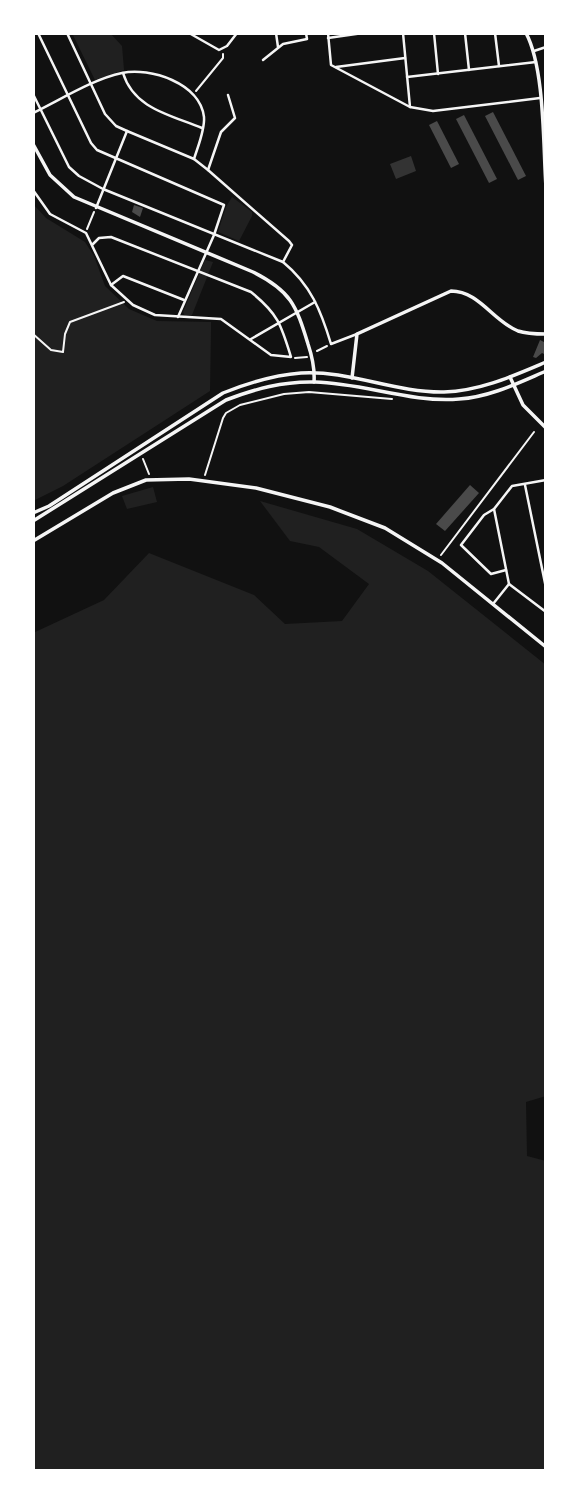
<svg xmlns="http://www.w3.org/2000/svg" width="579" height="1504" viewBox="0 0 579 1504" font-family="Commissioner,sans-serif">
<style>
.green{fill:#202020}
.water{fill:#333}
.building{fill:#4a4a4a}
.lines{fill:none;stroke-linecap:round;stroke-linejoin:round}
.path{stroke:#f5f5f5;stroke-width:2}
.minor{stroke:#f5f5f5;stroke-width:2.5}
.tertiary{stroke:#f5f5f5;stroke-width:3.5}
</style>
<rect width="100%" height="100%" fill="#111"/>
<g class="green">
<polygon points="72,33 110,33 122,46 124,70 95,80"/>
<polygon points="232,197 252,212 252,216 239,241 218,232 226,207"/>
<polygon points="33,204 46,218 85,242 94,256 105,286 129,309 157,321 211,322 211,330 210,391 63,486 33,501"/>
<polygon points="205,260 213,262 192,315 185,316 183,312"/>
<polygon points="153,487 157,502 127,509 122,496"/>
<polygon points="260,501 357,529 428,571 546,665 546,1096 526,1102 527,1156 546,1161 546,1471 33,1471 33,633 104,600 149,553 254,595 285,624 342,621 369,584 319,547 290,541"/>
</g>
<polygon class="water" points="411,156 416,171 396,179 390,164"/>
<g class="building">
<polygon points="493,112 526,176 518,180 485,116"/>
<polygon points="464,115 497,179 489,183 456,119"/>
<polygon points="437,121 459,164 451,168 429,125"/>
<polygon points="134,205 143,208 140,217 132,212"/>
<polygon points="540,340 546,343 546,350 544,354 542,353 536,358 533,357"/>
<polygon points="470,485 479,493 445,531 436,524"/>
</g>
<g class="lines">
<g class="path">
<polyline points="196,91 223,58 223,54"/>
<polyline points="87,229 94,212"/>
<polyline points="33,334 51,350 63,352 65,334 70,322 124,302"/>
<polyline points="317,351 327,346"/>
<polyline points="295,358 307,357"/>
<polyline points="143,459 149,474"/>
<polyline points="205,475 223,418 226,413 240,405 284,394 309,392 392,399"/>
<polyline points="441,555 534,432"/>
</g>
<g class="minor">
<polyline points="38,33 91,143 97,150 224,205 214,235 178,317"/>
<polyline points="67,33 105,114 116,126 127,131 96,208"/>
<polyline points="189,33 219,50 227,46 237,33"/>
<polyline points="276,33 278,47"/>
<polyline points="328,33 331,65 410,107 433,111 540,98"/>
<polyline points="403,33 410,107"/>
<polyline points="434,33 438,74"/>
<polyline points="465,33 469,70"/>
<polyline points="495,33 499,66"/>
<polyline points="328,38 363,33"/>
<polyline points="534,51 546,47"/>
<polyline points="263,60 283,44 307,39 306,33"/>
<polyline points="336,67 405,58"/>
<path d="M 123,73 C 134,109 171,115 202,128"/>
<polyline points="407,77 536,62"/>
<path d="M 33,94 L 69,167 L 79,176 L 103,189 L 283,262 C 311,285 321,311 331,344 L 357,334"/>
<path d="M 33,113 C 60,100 93,79 122,73 C 150,67 200,83 204,117 C 205,130 198,146 194,159"/>
<polyline points="127,131 194,159 208,170 289,241 292,245 283,262"/>
<polyline points="208,170 221,132 235,118 228,95"/>
<path d="M 33,190 L 50,214 L 86,233 L 111,285 L 133,305 L 155,315 L 221,319 L 271,355 L 291,357 C 281,324 278,314 251,292 L 111,237 L 99,238 L 92,245"/>
<polyline points="111,285 123,276 184,300"/>
<polyline points="251,339 315,302"/>
<polyline points="525,485 546,588"/>
<polyline points="494,509 484,515 461,545 491,574 506,570"/>
<polyline points="509,584 546,612"/>
<polyline points="493,604 509,584 494,509 512,486 546,480"/>
</g>
<g class="tertiary">
<path d="M 526,33 C 545,69 543,145 546,187"/>
<path d="M 33,144 L 50,175 L 74,197 L 253,272 C 291,291 296,305 308,344 C 312,356 315,368 314,382"/>
<polyline points="510,377 523,405 546,428"/>
<path d="M 352,378 L 357,334 L 451,291 C 479,291 493,321 518,331 C 527,334 536,334 546,334"/>
<path d="M 33,513 L 49,506 L 223,393 C 248,383 274,375 301,373 C 349,370 395,393 444,392 C 480,391 513,376 546,362"/>
<path d="M 33,521 L 226,400 C 255,389 283,381 315,382 C 363,383 411,403 459,399 C 490,397 518,383 546,371"/>
<polyline points="33,541 113,493 146,480 189,479 256,488 330,507 385,528 442,563 546,647"/>
</g>
</g>
<rect width="579" height="1504" fill="none" stroke="#ffffff" stroke-width="70"/>
</svg>
